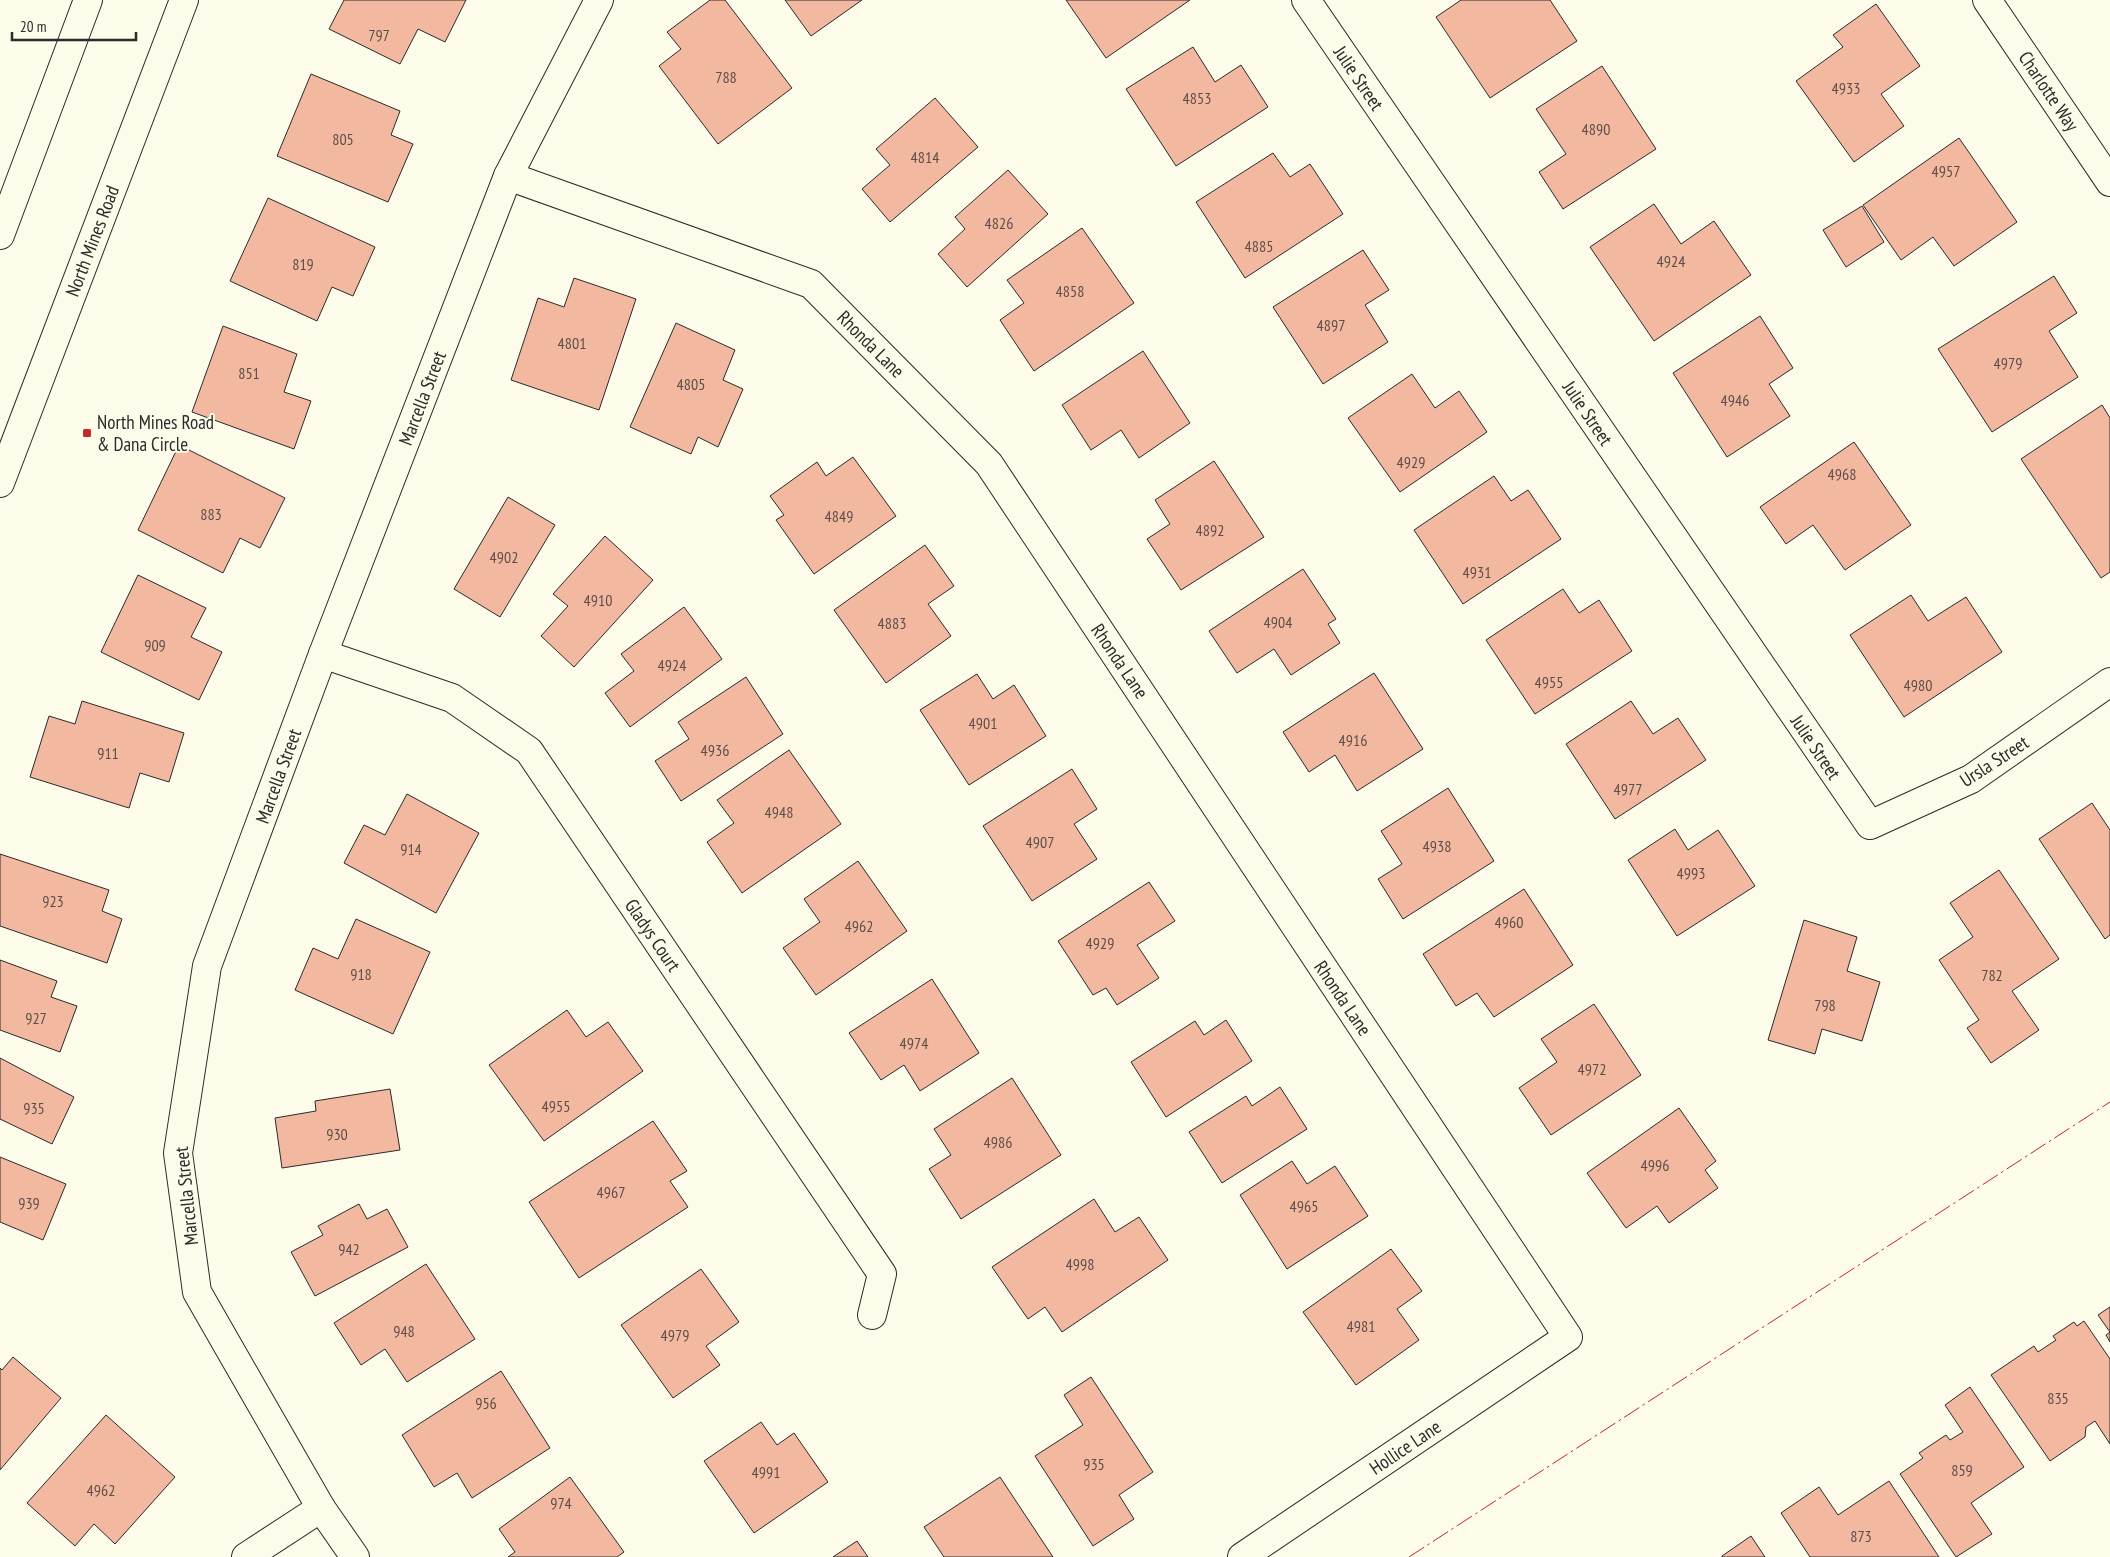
<svg xmlns="http://www.w3.org/2000/svg" width="2110" height="1557" viewBox="0 0 2110 1557" font-family="'PT Sans Narrow',sans-serif">
<style>
.building{fill:#f2b8a0;stroke:#2b2b2b}
.lines{fill:none;stroke-linecap:round;stroke-linejoin:round}
.street-casing{stroke:#2b2b2b;stroke-width:30}
.secondary-casing{stroke:#2b2b2b;stroke-width:30}
.street{stroke:#fdfbea;stroke-width:28}
.secondary{stroke:#fdfbea;stroke-width:28}
.power{stroke:#c62828;stroke-width:1;stroke-dasharray:18 4 2.5 4;stroke-linecap:butt}
.poi-dot{fill:#c62828;stroke:#fdfbea;stroke-width:2}
.labels{text-anchor:middle;stroke-width:4;stroke-linejoin:round;paint-order:stroke}
.number-label{font-size:16px;fill:#5d4e48}
.street-label{font-size:19px;fill:#2b2b2b;stroke:#fdfbea}
.poi-label{font-size:19px;fill:#2b2b2b;stroke:#fdfbea;text-anchor:start}
</style>
<rect width="100%" height="100%" fill="#fdfbea"/>
<g class="building">
<polygon points="344,0 466,0 445,42 418,29 400,64 329,29"/>
<polygon points="710,0 725,0 792,88 718,144 659,66 681,49 667,32"/>
<polygon points="785,0 862,0 811,36"/>
<polygon points="1066,0 1190,0 1106,58"/>
<polygon points="1461,0 1550,0 1577,41 1490,98 1436,17"/>
<polygon points="1876,4 1920,66 1881,94 1904,126 1854,162 1796,81 1843,47 1833,35"/>
<polygon points="1193,47 1215,82 1241,65 1268,107 1176,166 1126,89"/>
<polygon points="1602,66 1656,149 1563,209 1539,172 1566,154 1536,109"/>
<polygon points="311,74 400,111 391,135 413,144 388,202 277,156"/>
<polygon points="935,98 978,147 890,222 862,189 890,165 876,149"/>
<polygon points="1959,138 2017,222 1954,266 1933,237 1901,260 1863,205"/>
<polygon points="1273,153 1290,177 1310,164 1343,214 1245,278 1196,202"/>
<polygon points="1008,170 1048,214 967,287 938,254 965,229 955,217"/>
<polygon points="268,198 375,247 353,296 332,287 317,321 230,281"/>
<polygon points="1654,204 1681,244 1714,221 1751,275 1654,341 1590,247"/>
<polygon points="1862,206 1884,242 1846,267 1823,230"/>
<polygon points="1082,228 1134,303 1034,371 1000,320 1024,303 1007,280"/>
<polygon points="1363,250 1389,290 1365,305 1388,342 1323,384 1273,307"/>
<polygon points="2054,276 2077,313 2049,331 2078,377 1992,432 1938,349"/>
<polygon points="574,278 636,299 599,410 511,380 538,298 564,307"/>
<polygon points="1760,316 1793,368 1769,384 1790,416 1727,457 1673,373"/>
<polygon points="676,323 735,350 723,380 743,389 718,447 698,437 691,454 630,427"/>
<polygon points="223,326 297,354 284,392 311,401 294,449 192,412"/>
<polygon points="1143,351 1190,423 1139,458 1121,430 1091,450 1062,405"/>
<polygon points="1412,374 1435,408 1459,391 1487,432 1400,492 1348,418"/>
<polygon points="2102,405 2110,418 2110,572 2101,578 2021,459"/>
<polygon points="1854,442 1911,525 1845,570 1813,525 1786,544 1760,507"/>
<polygon points="179,445 285,498 260,548 240,538 223,573 138,530"/>
<polygon points="853,457 896,516 814,574 776,520 784,515 770,496 817,462 826,476"/>
<polygon points="1214,461 1264,537 1181,590 1147,539 1170,524 1155,500"/>
<polygon points="1494,476 1511,501 1528,490 1561,539 1463,604 1414,530"/>
<polygon points="508,497 555,525 500,617 454,589"/>
<polygon points="605,536 653,580 574,667 541,636 568,606 553,594"/>
<polygon points="925,545 954,586 928,604 951,636 886,683 834,610"/>
<polygon points="1303,569 1336,619 1328,624 1340,643 1291,675 1274,649 1237,673 1209,631"/>
<polygon points="138,575 206,608 191,637 222,652 199,700 101,652"/>
<polygon points="1563,589 1579,613 1599,600 1632,651 1535,714 1486,640"/>
<polygon points="1911,595 1928,621 1966,597 2002,652 1904,717 1850,635"/>
<polygon points="684,607 722,659 630,727 605,693 634,671 621,654"/>
<polygon points="1374,673 1423,749 1357,791 1335,755 1309,772 1283,732"/>
<polygon points="977,674 993,699 1014,685 1046,736 969,785 920,710"/>
<polygon points="746,677 783,734 681,801 655,761 689,739 678,722"/>
<polygon points="82,701 184,733 169,782 140,773 129,808 30,777 49,716 75,724"/>
<polygon points="1631,701 1653,734 1678,718 1706,760 1615,819 1566,744"/>
<polygon points="789,750 841,824 742,893 707,842 734,823 717,800"/>
<polygon points="1072,769 1097,809 1074,824 1097,859 1032,901 983,826"/>
<polygon points="1448,788 1494,861 1403,919 1378,879 1402,864 1381,831"/>
<polygon points="407,794 479,833 436,913 344,863 364,825 385,835"/>
<polygon points="2092,803 2110,830 2110,935 2105,939 2039,839"/>
<polygon points="1675,829 1688,850 1718,830 1755,886 1677,936 1628,860"/>
<polygon points="0,854 109,890 102,911 122,919 107,963 0,926"/>
<polygon points="858,861 907,931 816,995 783,948 820,922 804,899"/>
<polygon points="1999,870 2059,959 2012,991 2039,1030 1991,1063 1967,1028 1979,1020 1939,960 1973,937 1950,903"/>
<polygon points="1149,882 1175,921 1137,945 1159,978 1117,1005 1106,988 1093,995 1058,941"/>
<polygon points="1524,889 1573,965 1494,1017 1477,993 1456,1006 1423,954"/>
<polygon points="356,919 430,952 393,1034 295,990 313,948 338,959"/>
<polygon points="1804,920 1857,937 1847,971 1880,982 1862,1041 1822,1029 1815,1054 1768,1040"/>
<polygon points="0,960 57,981 51,997 77,1006 60,1052 0,1030"/>
<polygon points="932,979 979,1053 920,1091 904,1065 881,1080 849,1033"/>
<polygon points="1594,1004 1641,1075 1551,1135 1519,1088 1557,1062 1541,1039"/>
<polygon points="567,1010 586,1037 608,1022 643,1071 544,1141 489,1065"/>
<polygon points="1226,1020 1252,1061 1166,1117 1131,1062 1195,1021 1204,1035"/>
<polygon points="0,1058 74,1097 52,1144 0,1119"/>
<polygon points="1012,1078 1061,1155 961,1219 929,1169 951,1155 934,1129"/>
<polygon points="1280,1087 1307,1129 1222,1183 1189,1132 1246,1096 1252,1106"/>
<polygon points="390,1089 400,1150 282,1168 275,1118 316,1111 315,1101"/>
<polygon points="1679,1108 1716,1161 1705,1170 1718,1188 1669,1223 1657,1206 1626,1228 1587,1173"/>
<polygon points="653,1121 687,1171 670,1181 688,1207 579,1278 529,1202"/>
<polygon points="0,1157 66,1184 43,1240 0,1222"/>
<polygon points="1292,1161 1307,1184 1335,1166 1368,1216 1287,1269 1240,1195"/>
<polygon points="1094,1199 1115,1232 1139,1217 1168,1260 1062,1332 1045,1307 1028,1319 992,1267"/>
<polygon points="359,1204 367,1219 387,1209 408,1247 315,1296 291,1252 323,1235 318,1226"/>
<polygon points="1391,1249 1422,1291 1397,1309 1419,1340 1356,1385 1303,1312"/>
<polygon points="426,1264 475,1339 407,1382 385,1349 361,1365 334,1323"/>
<polygon points="701,1269 739,1322 706,1346 720,1365 673,1398 621,1325"/>
<polygon points="2110,1307 2110,1342 2106,1335 2110,1332 2098,1315"/>
<polygon points="2084,1321 2110,1359 2110,1444 2095,1421 2086,1427 2085,1437 2050,1461 1991,1375 2034,1346 2038,1352 2056,1340 2053,1336 2074,1322 2077,1326"/>
<polygon points="13,1357 61,1398 0,1470 0,1368 2,1370"/>
<polygon points="501,1371 550,1448 472,1498 457,1473 434,1487 402,1435"/>
<polygon points="1091,1377 1153,1472 1119,1495 1134,1519 1093,1546 1035,1456 1083,1425 1064,1395"/>
<polygon points="1970,1387 2024,1467 1971,1503 1992,1534 1956,1557 1900,1474 1923,1458 1919,1453 1946,1435 1950,1440 1963,1432 1945,1405"/>
<polygon points="106,1415 175,1477 115,1544 94,1524 75,1546 27,1503"/>
<polygon points="761,1422 777,1445 794,1433 828,1482 754,1533 704,1461"/>
<polygon points="570,1477 624,1552 617,1557 508,1557 515,1552 499,1529"/>
<polygon points="1000,1477 1053,1557 944,1557 924,1527"/>
<polygon points="1889,1481 1939,1557 1810,1557 1781,1513 1819,1487 1838,1515"/>
<polygon points="1751,1536 1765,1557 1722,1557 1722,1556"/>
<polygon points="857,1541 868,1557 833,1557"/>
</g>
<g class="lines">
<g class="street-casing">
<g id="street">
<polyline points="1306,0 1870,825 1971,779 2110,682"/>
<polyline points="508,176 811,284 989,464 1568,1337 1242,1557"/>
<polyline points="323,654 452,698 529,751 882,1274 872,1315"/>
<polyline points="246,1557 321,1508"/>
<polyline points="355,1557 321,1508 197,1292 178,1153 207,966 323,654 508,176 599,0"/>
</g>
</g>
<g class="secondary-casing">
<g id="secondary">
<polyline points="1987,0 2110,182"/>
<polyline points="0,235 88,0"/>
<polyline points="0,483 184,0"/>
</g>
</g>
<use href="#street" class="street"/>
<use href="#secondary" class="secondary"/>
<polyline class="power" points="1409,1557 2110,1102"/>
</g>
<rect class="poi-dot" x="82" y="428" width="10" height="10" rx="2.5"/>
<g class="labels">
<g class="number-label">
<text x="379" y="41">797</text>
<text x="726" y="83">788</text>
<text x="1846" y="94">4933</text>
<text x="1197" y="104">4853</text>
<text x="1596" y="135">4890</text>
<text x="343" y="145">805</text>
<text x="925" y="163">4814</text>
<text x="1946" y="177">4957</text>
<text x="999" y="229">4826</text>
<text x="1259" y="252">4885</text>
<text x="1671" y="267">4924</text>
<text x="303" y="270">819</text>
<text x="1070" y="297">4858</text>
<text x="1331" y="331">4897</text>
<text x="572" y="349">4801</text>
<text x="2008" y="369">4979</text>
<text x="249" y="379">851</text>
<text x="691" y="390">4805</text>
<text x="1735" y="406">4946</text>
<text x="1411" y="468">4929</text>
<text x="1842" y="480">4968</text>
<text x="211" y="520">883</text>
<text x="839" y="522">4849</text>
<text x="1210" y="536">4892</text>
<text x="504" y="563">4902</text>
<text x="1477" y="578">4931</text>
<text x="598" y="606">4910</text>
<text x="1278" y="628">4904</text>
<text x="892" y="629">4883</text>
<text x="155" y="651">909</text>
<text x="672" y="671">4924</text>
<text x="1549" y="688">4955</text>
<text x="1918" y="691">4980</text>
<text x="983" y="729">4901</text>
<text x="1353" y="746">4916</text>
<text x="715" y="756">4936</text>
<text x="108" y="759">911</text>
<text x="1628" y="795">4977</text>
<text x="779" y="818">4948</text>
<text x="1040" y="848">4907</text>
<text x="1437" y="852">4938</text>
<text x="411" y="855">914</text>
<text x="1691" y="879">4993</text>
<text x="53" y="907">923</text>
<text x="1509" y="928">4960</text>
<text x="859" y="932">4962</text>
<text x="1100" y="949">4929</text>
<text x="361" y="980">918</text>
<text x="1992" y="981">782</text>
<text x="1825" y="1011">798</text>
<text x="36" y="1024">927</text>
<text x="914" y="1049">4974</text>
<text x="1592" y="1075">4972</text>
<text x="556" y="1112">4955</text>
<text x="34" y="1114">935</text>
<text x="337" y="1140">930</text>
<text x="998" y="1148">4986</text>
<text x="1655" y="1171">4996</text>
<text x="611" y="1198">4967</text>
<text x="29" y="1209">939</text>
<text x="1304" y="1212">4965</text>
<text x="349" y="1255">942</text>
<text x="1080" y="1270">4998</text>
<text x="1361" y="1332">4981</text>
<text x="404" y="1337">948</text>
<text x="675" y="1341">4979</text>
<text x="2058" y="1404">835</text>
<text x="486" y="1409">956</text>
<text x="1094" y="1470">935</text>
<text x="1962" y="1476">859</text>
<text x="766" y="1478">4991</text>
<text x="101" y="1496">4962</text>
<text x="561" y="1509">974</text>
<text x="1861" y="1542">873</text>
</g>
<g class="street-label">
<text transform="translate(1359 78) rotate(56)" y="7">Julie Street</text>
<text transform="translate(2049 91) rotate(56)" y="7">Charlotte Way</text>
<text transform="translate(92 241) rotate(-69)" y="7">North Mines Road</text>
<text transform="translate(871 344) rotate(45)" y="7">Rhonda Lane</text>
<text transform="translate(422 398) rotate(-69)" y="7">Marcella Street</text>
<text transform="translate(1588 413) rotate(56)" y="7">Julie Street</text>
<text transform="translate(1120 661) rotate(56)" y="7">Rhonda Lane</text>
<text transform="translate(1816 747) rotate(56)" y="7">Julie Street</text>
<text transform="translate(1994 761) rotate(-33)" y="7">Ursla Street</text>
<text transform="translate(278 776) rotate(-70)" y="7">Marcella Street</text>
<text transform="translate(653 935) rotate(56)" y="7">Gladys Court</text>
<text transform="translate(1343 998) rotate(56)" y="7">Rhonda Lane</text>
<text transform="translate(186 1196) rotate(-96)" y="7">Marcella Street</text>
<text transform="translate(1405 1447) rotate(-34)" y="7">Hollice Lane</text>
</g>
<g class="poi-label">
<text x="97" y="429">North Mines Road<tspan x="97" dy="22">&amp; Dana Circle</tspan></text>
</g>
</g>
<path d="M12 32v8h124v-8" fill="none" stroke="#2b2b2b" stroke-width="2.5"/>
<text x="20" y="32" font-size="15" fill="#2b2b2b" stroke="#fdfbea" stroke-width="4" paint-order="stroke">20 m</text>
</svg>
